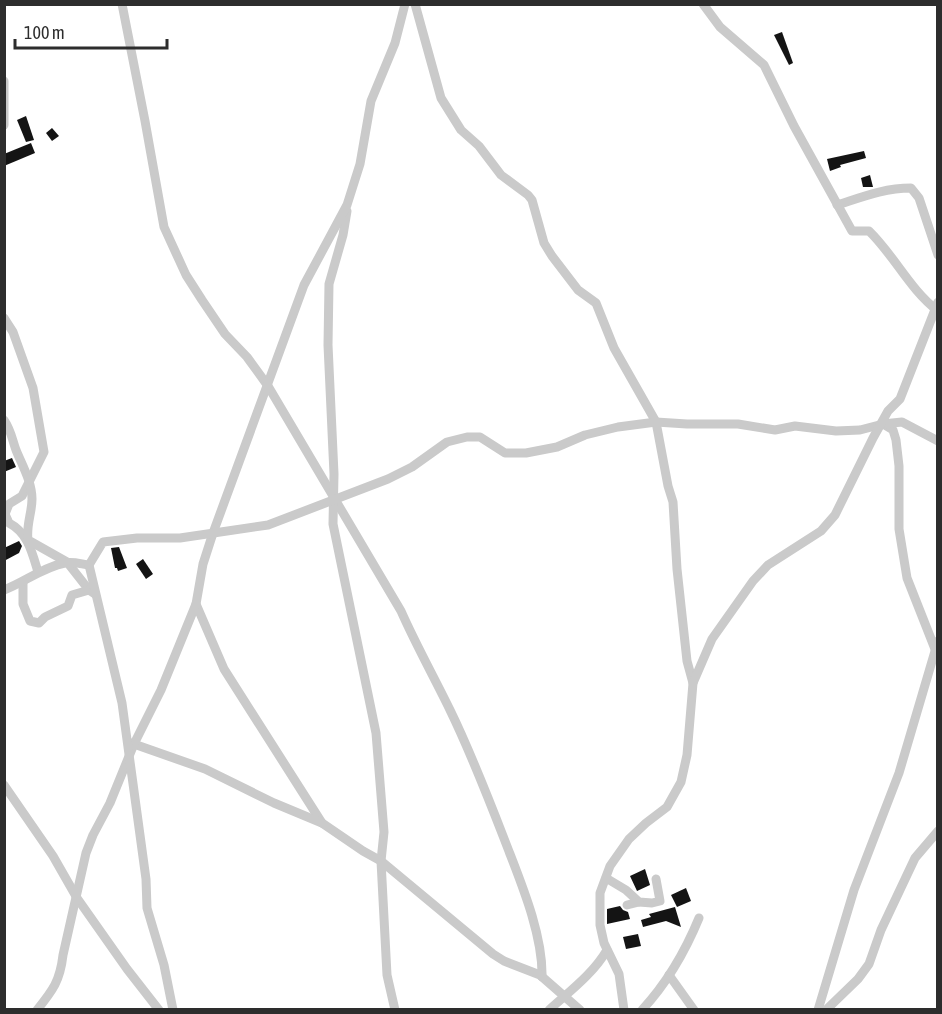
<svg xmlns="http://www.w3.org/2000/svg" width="942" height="1014" viewBox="0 0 942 1014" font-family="'Asap Condensed',sans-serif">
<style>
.building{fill:#141414}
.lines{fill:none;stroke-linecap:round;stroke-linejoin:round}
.minor{stroke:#cacaca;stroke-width:9}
</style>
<rect width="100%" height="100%" fill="#fff"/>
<g class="building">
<polygon points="782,32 793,63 789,65 774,35"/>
<polygon points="26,116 34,140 26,142 17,120"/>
<polygon points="52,128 59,136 52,141 46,133"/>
<polygon points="31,143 35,153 4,166 4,154"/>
<polygon points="864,151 866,158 840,165 841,167 830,171 827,159"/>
<polygon points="870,175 873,187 863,187 861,178"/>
<polygon points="12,458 16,467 4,472 4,461"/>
<polygon points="19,541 22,546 19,553 4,561 4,548"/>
<polygon points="119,547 127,568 118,571 117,568 115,568 111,548"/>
<polygon points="143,559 153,574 146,579 136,564"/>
<polygon points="645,869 650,885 637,891 630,876"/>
<polygon points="686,888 691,901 677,907 671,895"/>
<polygon points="620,906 623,910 628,912 630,919 607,924 607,909"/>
<polygon points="675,907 681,927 666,921 643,927 641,920 651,917 649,914"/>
<polygon points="638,934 641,946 626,949 623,937"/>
</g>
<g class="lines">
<g class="minor">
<path d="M 122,4 L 145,121 L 164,227 L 186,275 L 202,300 L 225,334 L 247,357 L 268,386 L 401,611 C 416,645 434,677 450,710 C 473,757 491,805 510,854 C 524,890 543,938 542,977"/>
<polyline points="415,4 441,98 461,130 479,146 501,175 528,195 532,200 544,243 552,256 578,290 596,303 614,348 656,422 668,486 673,502 677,569 687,661 693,683"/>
<path d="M 703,4 L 720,27 L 764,65 L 794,126 L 852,231 L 869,231 C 894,255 910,290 938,311"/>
<polyline points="4,81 4,125"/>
<path d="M 837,205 C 862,197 884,188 911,188 L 919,198 L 938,255"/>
<polyline points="347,211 343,235 329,284 328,345 334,474 333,524 376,733 384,832 381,861 387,975 395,1010"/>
<path d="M 4,318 L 13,332 L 33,388 L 44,452 L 22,496 L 9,504 L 5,514 L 9,523 C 28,533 32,552 38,572"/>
<path d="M 4,420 C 11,430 12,439 16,450 C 22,465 32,482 32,499 C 32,513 26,525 28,540 L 67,562 L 89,590 L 95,594"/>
<polyline points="883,424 893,430 896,440 899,466 899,529 907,578 935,649"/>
<polyline points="23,582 23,604 30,621 39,623 45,617 68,606 72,595 89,590"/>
<path d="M 4,590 C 25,582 43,567 65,563 C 72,561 81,564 89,565"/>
<polyline points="196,604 224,669 322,823"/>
<polyline points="131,743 205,769 274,803 322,823 363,851 381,861 493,954 504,961 540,975 580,1010"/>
<polyline points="4,785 53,856 77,898 127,969 159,1010"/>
<polyline points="606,878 626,890 639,902 652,903 660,901 656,879"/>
<polyline points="627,905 639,902"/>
<polyline points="669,975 694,1010"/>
<path d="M 37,1010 C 53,990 60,981 63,955 L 86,853 L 93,835 L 110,803 L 134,744 L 161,690 L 196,604 L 203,564 L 213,533 L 304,285 L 347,205 L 360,164 L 371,101 L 395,43 L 405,4"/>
<polyline points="173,1010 164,965 147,908 146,879 122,703 89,565 103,542 137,538 180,538 268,525 388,479 412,467 447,442 467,437 480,437 505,453 526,453 557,447 585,435 618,427 656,422 687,424 738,424 775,430 795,426 836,431 860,430 883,424 902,422 938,441"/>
<path d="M 549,1010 C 570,991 593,974 607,950"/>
<polyline points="624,1010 619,974 604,943 600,925 600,893 610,866 629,839 646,823 667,807 681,782 687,755 693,683 712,639 753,581 768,565 821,531 835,515 873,438 888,411 900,399 938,302"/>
<path d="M 642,1010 C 667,983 685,952 699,918"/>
<polyline points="818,1010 854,890 899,773 938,641"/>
<polyline points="826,1010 858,979 869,964 881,930 915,858 938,831"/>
</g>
</g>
<rect width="942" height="1014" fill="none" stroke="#2d2d2d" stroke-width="12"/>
<path d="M15 39v9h152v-9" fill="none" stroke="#2d2d2d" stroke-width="3"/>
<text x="24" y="39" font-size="18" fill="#2d2d2d" stroke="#ffffff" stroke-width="4.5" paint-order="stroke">100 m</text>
</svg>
